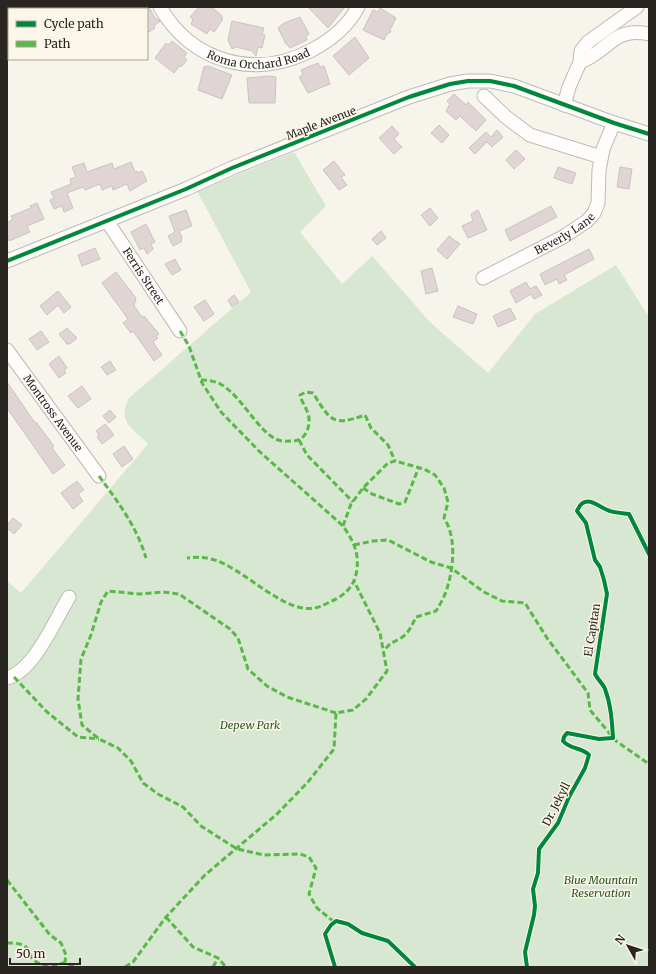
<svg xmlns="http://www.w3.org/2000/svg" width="656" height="974" viewBox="0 0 656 974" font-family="Merriweather,serif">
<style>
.green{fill:#d8e7d2}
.building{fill:#e0d4d4;stroke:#c9c4c2}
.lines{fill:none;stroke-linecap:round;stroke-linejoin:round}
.minor-casing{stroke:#bdbbb5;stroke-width:15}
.minor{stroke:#fefdfc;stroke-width:13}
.quiet{stroke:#58b947;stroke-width:3;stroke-dasharray:6 3;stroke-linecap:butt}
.cycleway-casing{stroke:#fcf6e8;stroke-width:6}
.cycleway{stroke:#00873e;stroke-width:4}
.labels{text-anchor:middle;stroke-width:3;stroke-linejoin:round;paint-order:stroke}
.street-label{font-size:11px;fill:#292621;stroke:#fcf6e8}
.park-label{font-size:11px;font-style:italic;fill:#255620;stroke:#fcf6e8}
</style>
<rect width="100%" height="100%" fill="#f7f4ec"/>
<path class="green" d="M 294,152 L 326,206 L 300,232 L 342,284 L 372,256 L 430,322 L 488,373 L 535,314 L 616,265 L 649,317 L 649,967 L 7,967 L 7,581 L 21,593 L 148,444 C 134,428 116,423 129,398 L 251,292 L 197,191 Z"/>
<g class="building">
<polygon points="147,7 149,7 155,18 160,21 154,26 155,28 147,33"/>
<polygon points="199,7 212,7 222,16 221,18 223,19 214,32 210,29 207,34 191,24 193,19 190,17"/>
<polygon points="308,7 345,7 328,28"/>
<polygon points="380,8 396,18 390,30 391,32 387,34 384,40 363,30 373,10 378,12"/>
<polygon points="300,17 309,34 306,36 307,40 290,48 287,44 286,44 278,28 284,23"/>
<polygon points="232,21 264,28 262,34 265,35 262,48 258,47 256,56 252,51 236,47 232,49 228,40"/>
<polygon points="355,37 369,58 349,75 333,56"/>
<polygon points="172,41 187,53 184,57 187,60 181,67 180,65 174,73 155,58 166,43 168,45"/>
<polygon points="318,63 320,67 324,66 330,84 308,93 299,77 303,75 301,70"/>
<polygon points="208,66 232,75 222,99 198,90 204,67"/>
<polygon points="270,76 276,77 275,103 249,103 247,78"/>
<polygon points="454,94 466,105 468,102 486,120 476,131 460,116 456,120 446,111 450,104 447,101"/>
<polygon points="439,125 449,135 442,143 431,133"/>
<polygon points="392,126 399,134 394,139 402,147 394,154 379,138"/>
<polygon points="497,130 503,137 492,147 487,142 475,154 469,148 486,132 491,137"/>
<polygon points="516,150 525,159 514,169 506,160"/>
<polygon points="334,161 345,175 341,177 347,185 339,190 323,170"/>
<polygon points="131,162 135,172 137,171 138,173 142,171 147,181 130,191 127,184 113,190 112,186 102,190 100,184 85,190 83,187 67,193 73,208 64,212 62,206 54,209 50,200 54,198 51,192 71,184 70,179 76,177 72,167 84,163 87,172 112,163 114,169"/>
<polygon points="558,167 576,173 572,184 554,178"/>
<polygon points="620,167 632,169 629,189 617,187"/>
<polygon points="37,203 44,219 27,226 30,232 9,241 7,236 7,223 13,219 11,216 31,208 30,206"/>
<polygon points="551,206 557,217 510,241 505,230"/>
<polygon points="430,208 438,218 430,226 421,215"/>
<polygon points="186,210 192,226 179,231 182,237 181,242 173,246 168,236 175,232 169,216"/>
<polygon points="478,210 487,230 468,238 462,226 473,221 471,214"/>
<polygon points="146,224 155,242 151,244 153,249 151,251 147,254 144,248 140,250 131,232"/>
<polygon points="381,231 386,238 377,245 372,239"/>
<polygon points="449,236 460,244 447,259 437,250"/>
<polygon points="95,248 100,259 82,266 78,255"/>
<polygon points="589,249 594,259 564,275 567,280 559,284 557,279 545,285 540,274"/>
<polygon points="175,259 181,270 172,275 165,264"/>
<polygon points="432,268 438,291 426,294 421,271"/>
<polygon points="116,272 136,298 134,306 142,317 144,316 159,334 156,336 158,338 153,342 162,355 154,361 133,331 131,333 123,323 128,319 102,283"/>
<polygon points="526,282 530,289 536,286 542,295 534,299 531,294 516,303 510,291"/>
<polygon points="58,291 71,307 64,313 58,305 47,315 40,306"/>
<polygon points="234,295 239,302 232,307 228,300"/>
<polygon points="205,300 214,314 204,321 194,307"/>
<polygon points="458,306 477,314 473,324 453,317"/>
<polygon points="510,308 516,319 498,327 493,316"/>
<polygon points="67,328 77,338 70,344 67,344 59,334"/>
<polygon points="41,331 49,342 37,350 29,339"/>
<polygon points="59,356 67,368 64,370 66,373 59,378 49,364"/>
<polygon points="110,361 116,370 107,375 101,367"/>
<polygon points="7,382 35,423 36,422 54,446 52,448 65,465 53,474 7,408"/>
<polygon points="82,386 91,399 78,408 68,396"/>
<polygon points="110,410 116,417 109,423 103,416"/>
<polygon points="105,424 114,435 102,444 97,437 99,435 96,431"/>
<polygon points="124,446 133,459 122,467 113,454"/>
<polygon points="77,481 84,490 78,494 83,501 73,509 61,493"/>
<polygon points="13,518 22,525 14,534 7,528 7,525"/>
</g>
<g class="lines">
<g class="minor-casing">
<g id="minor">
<path id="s1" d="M 160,7 C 192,63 256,80 312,50 C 331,40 348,26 358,7"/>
<path d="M 580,62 C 609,52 612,26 649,34"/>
<polyline points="484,96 506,117 530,135 601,157"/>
<polyline points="564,105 569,87 580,62 581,51 588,42 637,7"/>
<path id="s2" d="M 107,221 L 180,331"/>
<polyline points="7,261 186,189 232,168 409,97 450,84 468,81 490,81 514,86 614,123 649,134"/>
<path id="s3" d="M 483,278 L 563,237 L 587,221 L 594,213 L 598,203 L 599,170 L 603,149 L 614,123"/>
<path id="s4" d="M 7,350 L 99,476"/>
<path d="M 7,678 C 34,671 55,620 69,597"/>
</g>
</g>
<use href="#minor" class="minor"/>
<g class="quiet">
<path d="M 180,331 L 189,346 L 202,383 L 221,412 L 259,451 L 343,526 C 352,539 359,551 357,568 C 356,582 349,592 336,599 C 329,602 322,607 314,608 C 283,614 242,566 211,559 C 203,557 195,557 187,558"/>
<path d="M 201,380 C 208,380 216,381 222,385 C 242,397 258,431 276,439 C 281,442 288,441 294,441 C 304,440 309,430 309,421 C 310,412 302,404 300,395 L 306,392 L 313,393 C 330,420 332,427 365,415 L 371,428 L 388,445 L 395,461"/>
<polyline points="299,440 307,455 353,502"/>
<path d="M 99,476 C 118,502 137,527 146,558"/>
<polyline points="363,488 372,494 399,504 405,502 419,467"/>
<path d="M 343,526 L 351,504 L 363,488 L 388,463 L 395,461 L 424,469 L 435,475 L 444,488 L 448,502 L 444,518 C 456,536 454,565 448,585 C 446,594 441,603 436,611 L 416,617 C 412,625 409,633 401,638 C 393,643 390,642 384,651"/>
<polyline points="354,545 373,541 388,540 431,562 451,568 484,592 502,601 525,603 547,638 588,693 590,710 616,741 649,764"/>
<polyline points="14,677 47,712 78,737 99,739"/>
<polyline points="7,880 50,935 61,943 66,955 65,962"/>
<polyline points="166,917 193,947 218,958 226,967"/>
<polyline points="334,922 317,908 309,894 316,868 309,857 300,854 264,855 237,849 201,826 183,807 158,794 143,783 131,761 118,748 99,739 82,725 78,699 81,659 91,635 101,602 108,591 139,594 163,592 179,594 230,629 238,638 248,669 267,686 287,697 336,713"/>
<path d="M 7,943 C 13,943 21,943 26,947 C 29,949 30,955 32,958 C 41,968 54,967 65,962 L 74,967"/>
<polyline points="125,967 133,962 166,917 205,875 277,814 308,782 334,749 336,713 353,710 366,699 387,671 380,633 354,581"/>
<polyline points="213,967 218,958"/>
</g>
<g class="cycleway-casing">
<g id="cycleway">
<polyline points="7,261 186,189 232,168 409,97 450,84 468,81 490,81 514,86 614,123 649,134"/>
<path d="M 613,738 C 612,721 611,705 605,689 C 604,685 598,680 595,674 L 607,594 L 604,580 L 600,567 L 595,560 L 586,523 L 577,511 C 585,492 598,507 610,511 C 615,513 623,513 629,514 L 649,554"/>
<polyline points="335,967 325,934 331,925 336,921 348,924 362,933 388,941 415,967"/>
<path d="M 527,967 L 525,952 L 534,915 L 535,906 L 533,889 L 538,873 L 539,849 L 558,823 L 569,797 L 585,768 L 589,755 C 582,747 571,750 563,741 L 564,737 L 567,733 L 599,739 L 613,738"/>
</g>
</g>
<use href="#cycleway" class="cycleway"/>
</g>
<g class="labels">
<g class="street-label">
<text dy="4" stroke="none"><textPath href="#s1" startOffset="120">Roma Orchard Road</textPath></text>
<text transform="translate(321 123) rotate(-21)" y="4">Maple Avenue</text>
<text dy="4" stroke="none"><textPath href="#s3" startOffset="93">Beverly Lane</textPath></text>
<text dy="4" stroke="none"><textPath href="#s2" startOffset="66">Ferris Street</textPath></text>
<text dy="4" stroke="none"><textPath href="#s4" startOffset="78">Montross Avenue</textPath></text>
<text transform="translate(592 630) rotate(-81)" y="4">El Capitan</text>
<text transform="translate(556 804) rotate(-63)" y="4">Dr. Jekyll</text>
</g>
<g class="park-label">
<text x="250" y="729">Depew Park</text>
<text x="601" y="884">Blue Mountain<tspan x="601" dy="13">Reservation</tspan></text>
</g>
</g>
<rect width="656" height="974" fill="none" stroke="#292621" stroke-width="16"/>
<rect x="8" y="8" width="140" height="52" fill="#fcf6e8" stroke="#a8a398"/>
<rect x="16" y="21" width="20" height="6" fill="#00873e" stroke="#a8a398"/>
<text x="44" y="28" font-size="12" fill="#292621">Cycle path</text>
<rect x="16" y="41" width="20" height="6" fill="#58b947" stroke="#a8a398"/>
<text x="44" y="48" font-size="12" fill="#292621">Path</text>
<g transform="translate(628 946) rotate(309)" stroke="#fcf6e8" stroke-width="3" paint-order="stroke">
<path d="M0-3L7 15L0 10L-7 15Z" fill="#292621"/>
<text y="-6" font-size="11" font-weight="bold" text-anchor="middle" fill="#292621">N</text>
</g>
<path d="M10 958v6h70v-6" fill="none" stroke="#292621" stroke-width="2"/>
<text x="16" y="958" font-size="12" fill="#292621" stroke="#fcf6e8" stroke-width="3" paint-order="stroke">50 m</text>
</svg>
